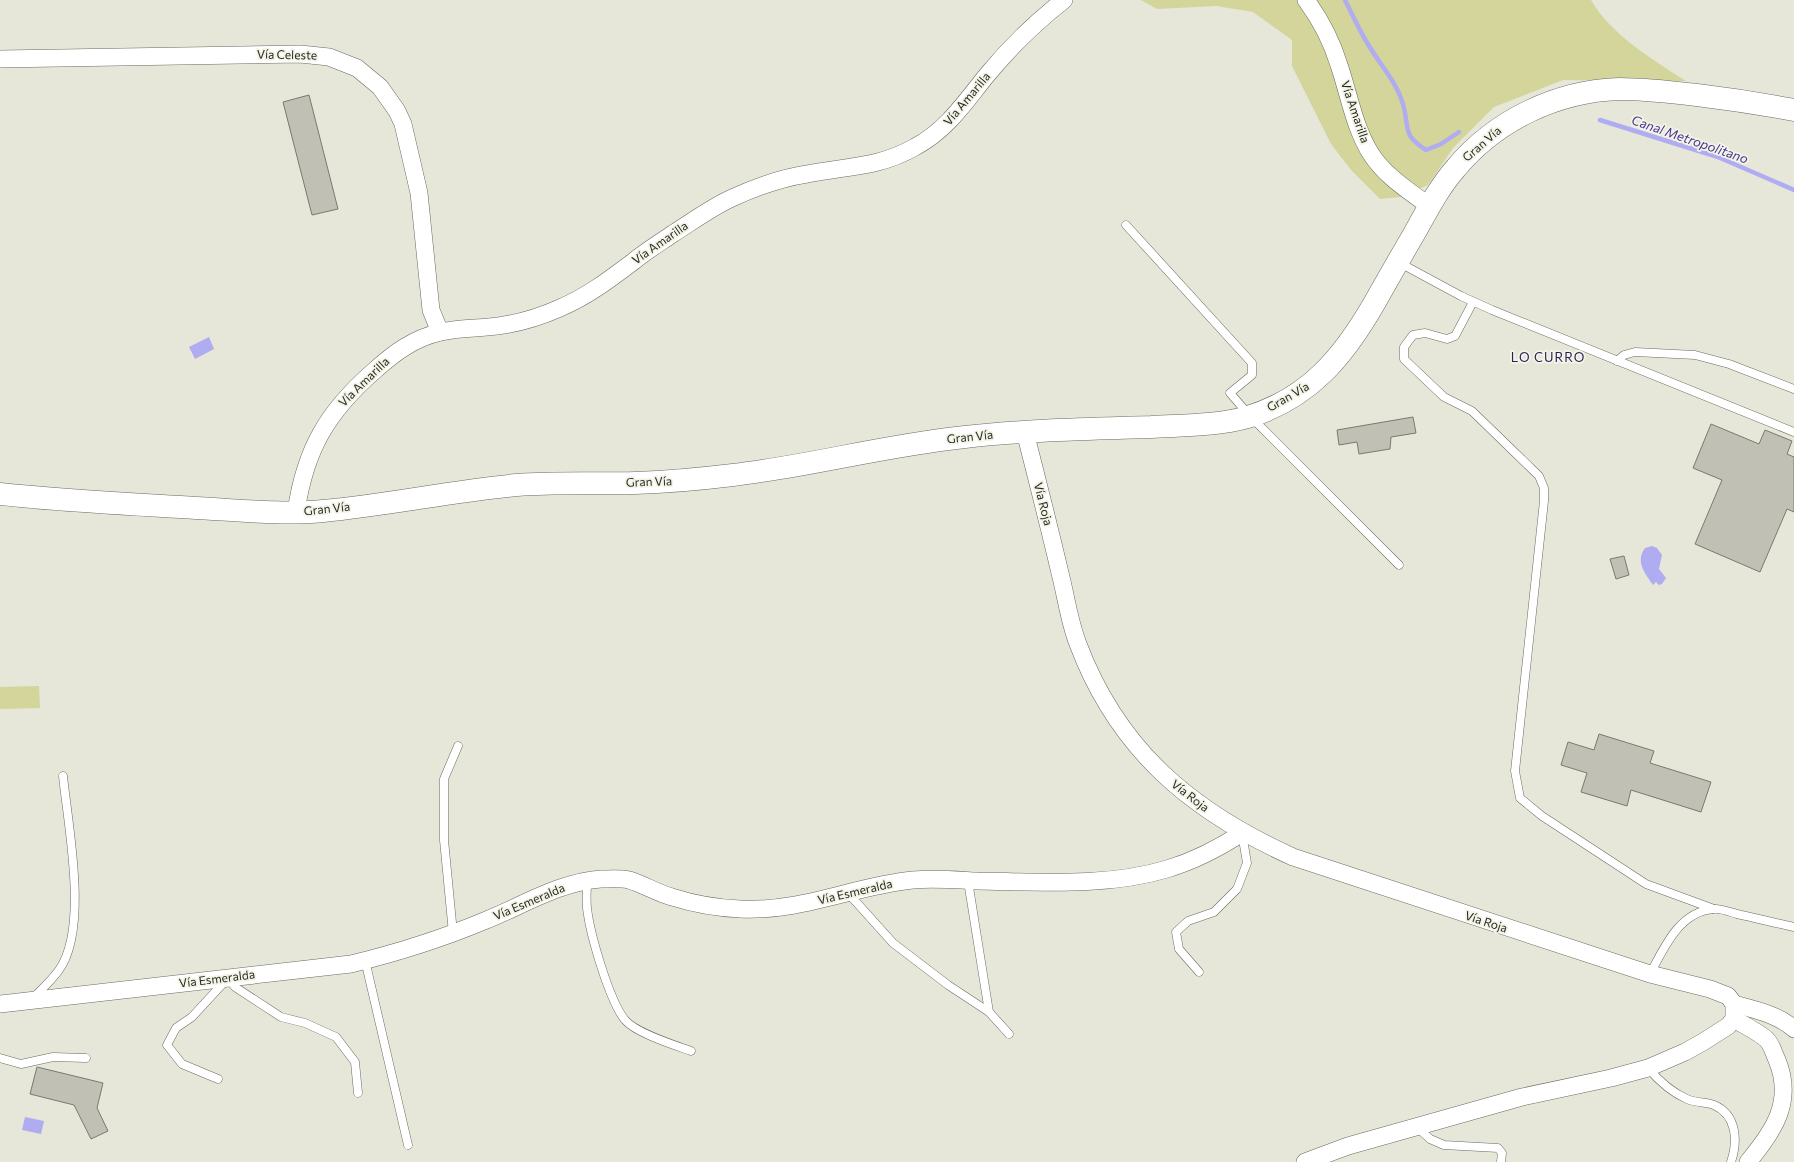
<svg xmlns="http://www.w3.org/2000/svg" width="1794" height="1162" viewBox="0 0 1794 1162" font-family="Commissioner,sans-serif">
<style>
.green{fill:#d3d59b}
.water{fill:#afacf2}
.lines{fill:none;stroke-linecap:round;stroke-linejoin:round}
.stream{stroke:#afacf2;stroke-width:4.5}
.building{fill:#c0c1b4;stroke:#797a6e}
.service-casing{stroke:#6a6b5e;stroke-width:9}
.minor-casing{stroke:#6a6b5e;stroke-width:18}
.secondary-casing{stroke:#6a6b5e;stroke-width:23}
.service{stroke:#fff;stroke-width:8}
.minor{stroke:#fff;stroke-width:17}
.secondary{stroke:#fff;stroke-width:22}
.labels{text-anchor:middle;stroke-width:3.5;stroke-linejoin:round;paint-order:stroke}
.street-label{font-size:12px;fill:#292a25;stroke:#f3f4e6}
.water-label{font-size:13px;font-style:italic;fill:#453395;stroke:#f3f4e6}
.neighbourhood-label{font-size:13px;letter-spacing:1px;fill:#29205a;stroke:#f3f4e6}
</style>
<rect width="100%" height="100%" fill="#e6e7d9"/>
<g class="green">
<path d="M 1141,0 L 1591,0 C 1610,34 1653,60 1686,81 L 1563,80 L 1494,107 L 1453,148 L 1428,185 L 1400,197 L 1380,199 L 1351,170 L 1331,144 L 1292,66 L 1292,40 L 1253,12 L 1216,6 L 1157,9 Z"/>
<polygon points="39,686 40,708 0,709 0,687"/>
</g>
<g class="water">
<polygon points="209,337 214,349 195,359 189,347"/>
<path d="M 1652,546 L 1657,548 L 1662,555 L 1659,569 L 1666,578 L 1662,584 L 1659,585 L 1656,582 L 1653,585 C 1645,573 1635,562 1645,548 Z"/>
<polygon points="25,1117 44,1121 41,1134 22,1130"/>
</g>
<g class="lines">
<g class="stream">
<path d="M 1345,0 C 1353,16 1361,34 1371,49 C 1382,67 1397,83 1403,104 C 1410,128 1401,134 1426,150 L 1441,144 L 1459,132"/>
<polyline points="1600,120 1718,157 1794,190"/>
</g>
</g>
<g class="building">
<polygon points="309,95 338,209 312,215 283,102"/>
<polygon points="1413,417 1416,433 1391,437 1390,449 1359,454 1357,442 1339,445 1337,430"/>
<polygon points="1711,424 1759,444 1765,430 1792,441 1787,454 1794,457 1794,512 1787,509 1760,572 1695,544 1722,480 1693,468"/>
<polygon points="1624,556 1629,575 1616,579 1610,559"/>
<polygon points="1599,734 1654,751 1650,763 1711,782 1701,812 1631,790 1627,806 1581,792 1587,773 1561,765 1568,742 1594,750"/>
<polygon points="37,1067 103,1083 97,1108 108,1131 91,1139 74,1105 30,1094"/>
</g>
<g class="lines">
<g class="service-casing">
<g id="service">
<polyline points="1126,225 1252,363 1252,375 1230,393 1250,416 1399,565"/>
<polyline points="1398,262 1461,296 1492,310 1794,432"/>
<polyline points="1473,302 1455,336 1447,339 1425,333 1413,335 1404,347 1404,359 1444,397 1472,411 1539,476 1544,488 1544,501 1515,771 1520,798 1542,816 1646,884 1714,909"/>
<polyline points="1617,361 1624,355 1635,352 1695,355 1729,364 1794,389"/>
<path d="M 587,881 C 587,889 586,899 587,908 C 590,934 609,1000 625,1020 C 636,1033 674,1045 691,1051"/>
<polyline points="968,881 989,1012 1009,1034"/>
<polyline points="848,893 893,943 948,985 989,1012"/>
<polyline points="453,933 444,840 444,779 458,746"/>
<polyline points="365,960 408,1145"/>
<polyline points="1199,972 1179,949 1176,932 1188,921 1214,912 1237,889 1247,863 1242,833"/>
<path d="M 1650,974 C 1664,948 1679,912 1713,909 C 1720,908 1730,912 1737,914 C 1756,918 1775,923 1794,927"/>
<path d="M 32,999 C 41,990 52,980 59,970 C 89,928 68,826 63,776"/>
<polyline points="0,1058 21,1064 53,1057 86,1058"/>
<path d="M 1648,1068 C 1659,1081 1671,1092 1687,1099 C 1696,1103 1706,1102 1714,1105 C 1737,1115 1738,1141 1731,1162"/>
<polyline points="218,1079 182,1064 167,1045 176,1028 192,1017 228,978 235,987 281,1017 305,1023 336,1037 355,1062 358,1093"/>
<polyline points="1417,1127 1430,1139 1444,1145 1498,1148 1502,1153 1501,1162"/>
</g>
</g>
<g class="minor-casing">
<g id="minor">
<path d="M 1306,0 C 1320,19 1332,42 1339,65 C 1349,94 1354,127 1371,154 C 1385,176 1408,190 1429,206"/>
<polyline points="0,59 300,54 329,57 357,68 380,87 397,111 403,124 419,193 431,310 440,332"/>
<path d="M 1025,432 C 1037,479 1049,526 1060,573 C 1066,596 1069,621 1078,644 C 1118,750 1191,811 1293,857 L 1650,974 L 1710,989 L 1728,996 L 1734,1004 L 1734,1019 L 1728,1026 L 1703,1042 L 1685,1052 L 1648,1068 L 1611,1078 L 1522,1097 L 1348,1146 L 1305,1162"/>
<path d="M 296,512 C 305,450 327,412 374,371 C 394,353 414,338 441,332 C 462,327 483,329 504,325 C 523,322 542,316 560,308 C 588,296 610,279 634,261 C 646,251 661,242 674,233 C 693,221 712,207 732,198 C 756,187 781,178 807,174 C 847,166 878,168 915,147 C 947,130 965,102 987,75 C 1010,47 1036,22 1064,0"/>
<path d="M 0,1004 L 351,964 C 396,953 441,939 484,921 C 522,906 559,882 601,879 C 609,879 620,878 629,880 C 643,884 657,893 672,897 C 694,904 717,908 740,909 C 803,912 853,886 913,880 C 934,878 957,880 978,881 C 1041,882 1107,887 1167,869 C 1194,861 1219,848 1242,833"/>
<path d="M 1734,1004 C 1756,1010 1777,1014 1794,1029"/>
<path d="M 1734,1019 C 1742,1024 1762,1034 1767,1040 C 1772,1045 1774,1054 1777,1060 C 1794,1101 1774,1131 1748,1162"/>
</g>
</g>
<g class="secondary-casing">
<path id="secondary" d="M 0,494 C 65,501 130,504 196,508 C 238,510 281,515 323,511 C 388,505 452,491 517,485 C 556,482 596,484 635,483 C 668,482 700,479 733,475 C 810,466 887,445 965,437 C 1026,430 1089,429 1151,427 C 1183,425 1216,426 1248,417 C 1310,398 1344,356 1375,302 C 1388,279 1401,256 1414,234 C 1427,211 1439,187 1456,168 C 1496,120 1557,91 1619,89 C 1645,89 1671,92 1697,95 C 1730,99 1762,104 1794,110"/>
</g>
<use href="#service" class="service"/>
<use href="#minor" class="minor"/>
<use href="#secondary" class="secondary"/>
</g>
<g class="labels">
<g class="street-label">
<text transform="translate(287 55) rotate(1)" y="4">Vía Celeste</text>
<text transform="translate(967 99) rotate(-50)" y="4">Vía Amarilla</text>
<text transform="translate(1355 112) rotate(71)" y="4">Vía Amarilla</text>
<text transform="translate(1482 144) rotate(-41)" y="4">Gran Vía</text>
<text transform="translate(660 243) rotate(-35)" y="4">Vía Amarilla</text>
<text transform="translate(364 382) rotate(-44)" y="4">Vía Amarilla</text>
<text transform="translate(1288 397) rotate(-30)" y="4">Gran Vía</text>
<text transform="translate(970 437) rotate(-6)" y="4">Gran Vía</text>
<text transform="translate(649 482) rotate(-2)" y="4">Gran Vía</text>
<text transform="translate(1043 504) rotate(76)" y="4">Vía Roja</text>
<text transform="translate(327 509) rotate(-6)" y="4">Gran Vía</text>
<text transform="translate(1190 796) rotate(38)" y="4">Vía Roja</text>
<text transform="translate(855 892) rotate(-13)" y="4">Vía Esmeralda</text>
<text transform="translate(529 902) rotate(-23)" y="4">Vía Esmeralda</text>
<text transform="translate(1486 922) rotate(18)" y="4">Vía Roja</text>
<text transform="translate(217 979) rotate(-7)" y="4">Vía Esmeralda</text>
</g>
<g class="water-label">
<text transform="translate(1690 139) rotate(19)" y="5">Canal Metropolitano</text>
</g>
<g class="neighbourhood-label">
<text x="1548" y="362">LO CURRO</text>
</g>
</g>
</svg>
